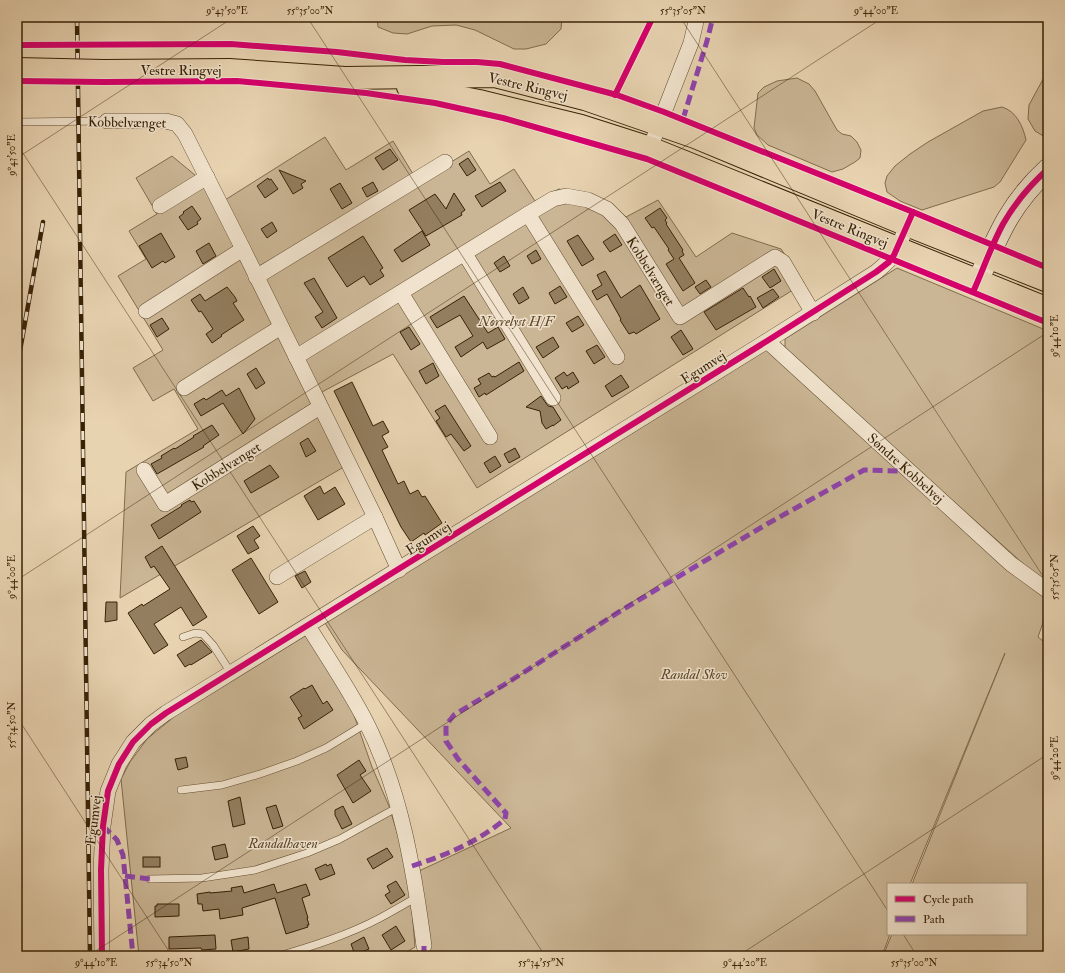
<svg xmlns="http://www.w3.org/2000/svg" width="1065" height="973" viewBox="0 0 1065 973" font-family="'IM FELL Double Pica',serif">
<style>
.green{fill:#cab594;stroke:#806c4d}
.building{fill:#937e5f;stroke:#372206}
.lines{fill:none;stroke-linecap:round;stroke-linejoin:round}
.lane-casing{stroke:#634e31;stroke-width:8}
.street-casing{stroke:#634e31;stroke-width:16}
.secondary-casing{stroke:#372206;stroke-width:22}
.primary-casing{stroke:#372206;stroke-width:24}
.lane{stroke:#f0e2cc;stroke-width:7}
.street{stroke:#f0e2cc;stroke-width:15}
.secondary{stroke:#f0e2cc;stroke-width:21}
.primary{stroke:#e8d3b1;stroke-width:22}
.rail-casing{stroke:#372206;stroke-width:4.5}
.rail{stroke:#f0e2cc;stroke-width:3;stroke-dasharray:9;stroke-linecap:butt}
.primary-bridge-casing{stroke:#372206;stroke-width:24;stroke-linecap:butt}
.primary-bridge{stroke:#e8d3b1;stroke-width:22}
.quiet{stroke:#8e44ad;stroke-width:5;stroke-dasharray:10 5;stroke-linecap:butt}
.cycleway-casing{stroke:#f0e2cc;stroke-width:8}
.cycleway{stroke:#d6006c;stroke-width:6}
.ticks{fill:none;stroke:#372206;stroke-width:1;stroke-opacity:0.45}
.labels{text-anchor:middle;stroke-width:3;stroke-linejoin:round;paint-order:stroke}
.street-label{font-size:14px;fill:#372206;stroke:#f0e2cc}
.park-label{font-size:14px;font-style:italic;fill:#5c472a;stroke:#f0e2cc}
.neatline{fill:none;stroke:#372206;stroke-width:1.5}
.ticks-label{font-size:10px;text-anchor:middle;fill:#372206}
</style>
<rect width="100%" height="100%" fill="#e8d3b1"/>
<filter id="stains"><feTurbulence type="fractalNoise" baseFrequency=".005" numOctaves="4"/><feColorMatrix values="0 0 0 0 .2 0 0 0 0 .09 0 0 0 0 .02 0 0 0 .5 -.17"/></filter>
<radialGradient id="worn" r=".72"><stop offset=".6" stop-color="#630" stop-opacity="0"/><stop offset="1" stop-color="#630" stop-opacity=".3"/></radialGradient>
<g class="green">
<polygon points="377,17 562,17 561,29 546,44 526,49 514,49 475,30 456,25 432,26 407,34 393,33 378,27"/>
<polygon points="1048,70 1048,137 1045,137 1035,131 1028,119 1029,105"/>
<polygon points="797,78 809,84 815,91 837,130 842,134 851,136 857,142 861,150 860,158 855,162 843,169 832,172 768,145 757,135 754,128 758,93 764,87 777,81"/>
<path d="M 1002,107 C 1016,111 1023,126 1026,140 L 1000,182 L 994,187 L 922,210 L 900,201 L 887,192 L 885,183 L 887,176 L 895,166 L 910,154 L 928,142 L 983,111 Z"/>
<polygon points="325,137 346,170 393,141 413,174 448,164 469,151 490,184 514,169 535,201 559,189 604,200 626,217 658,200 696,257 732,233 781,249 804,283 477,488 393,354 322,392 354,461 120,598 126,472 198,429 174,389 153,401 133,368 163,350 118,276 146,259 129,231 157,214 136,178 172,156 225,200"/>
<polygon points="897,268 1048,331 1048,586 785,350 785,339"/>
<polygon points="768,349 1048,596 1048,608 1038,637 1048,645 1048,956 883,956 892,934 1026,934 1026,884 912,884 1005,653 910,884 888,884 888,934 890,934 882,956 426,956 419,871 511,828 342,650 325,623"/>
<polygon points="306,635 345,689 372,767 389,806 403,852 411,897 415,947 400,956 139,956 121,779 130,762 147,739 175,716"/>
</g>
<g class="building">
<polygon points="390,149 398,160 383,170 375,158"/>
<polygon points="468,158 476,170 467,176 459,164"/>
<polygon points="279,170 306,181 301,184 303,188 293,194"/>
<polygon points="268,178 269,180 271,179 278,189 265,198 257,186"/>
<polygon points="373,182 378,191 367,197 362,188"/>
<polygon points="500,182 506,191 482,207 475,196"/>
<polygon points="340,183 352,203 342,209 330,189"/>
<polygon points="454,193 465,210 461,213 462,215 426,236 409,210 435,194 446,209"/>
<polygon points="192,206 201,219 197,222 198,224 188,230 179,217 184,213 183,212"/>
<polygon points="660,208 667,218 665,220 667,223 666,224 683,250 682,251 684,255 679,258 695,283 683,291 666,264 674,259 668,250 669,249 654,227 652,228 645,218"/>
<polygon points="272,222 277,231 267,238 261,229"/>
<polygon points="422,231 430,245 402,262 394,250"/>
<polygon points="161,233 175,257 165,263 163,261 152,268 139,246"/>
<polygon points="615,234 622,245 610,252 603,242"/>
<polygon points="578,235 594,259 582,266 567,241"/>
<polygon points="363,236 383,268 380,270 384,276 370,285 364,276 347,287 328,258"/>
<polygon points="209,243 216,256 203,264 196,251"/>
<polygon points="536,250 541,259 532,264 527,256"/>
<polygon points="504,256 510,266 500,272 494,263"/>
<polygon points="774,269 781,281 770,288 762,277"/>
<polygon points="605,271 621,298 640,285 660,319 636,334 634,332 629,334 620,320 621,319 607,294 597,300 592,291 602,285 597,275"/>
<polygon points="314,278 337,318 322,328 315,317 323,312 304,283"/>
<polygon points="706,280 711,287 700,294 695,287"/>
<polygon points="560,286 567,297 555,304 549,293"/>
<polygon points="227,287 235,297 237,301 233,303 244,320 221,335 222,336 212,343 206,334 213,329 201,311 199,312 191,300 200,294 205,301"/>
<polygon points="523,287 529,298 519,304 513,294"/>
<polygon points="743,288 749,297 750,296 756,307 716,330 704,312"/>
<polygon points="773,289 779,297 763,308 757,298"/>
<polygon points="464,296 488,333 498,327 505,339 487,349 483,342 461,357 455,347 473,336 460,315 437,328 430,317"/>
<polygon points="578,316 584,325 572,332 566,323"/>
<polygon points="162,318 169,329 157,337 150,325"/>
<polygon points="409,327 420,344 411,350 400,332"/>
<polygon points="681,330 693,349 683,355 671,337"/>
<polygon points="553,337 559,347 543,358 536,347"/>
<polygon points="597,345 605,357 594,364 586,351"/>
<polygon points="519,362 524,371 486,395 485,393 479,397 474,388 481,384 478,379 489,373 492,377 494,376 495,377"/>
<polygon points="433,363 439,376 426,384 419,371"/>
<polygon points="256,368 265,383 256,389 247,374"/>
<polygon points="564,372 567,376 573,372 579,382 568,389 567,386 562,389 555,378"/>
<polygon points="621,375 629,387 612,397 605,386"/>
<polygon points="352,382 373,426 383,421 389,432 382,436 388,447 382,450 398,484 404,481 410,494 418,490 422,497 425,496 442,523 425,535 424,533 411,542 401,527 334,391"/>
<polygon points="239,388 255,419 243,434 223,403 201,416 194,404 204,398 206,400 222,390 226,396"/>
<polygon points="541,396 548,406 553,407 561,420 553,426 553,425 546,429 542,423 540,411 526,407"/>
<polygon points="445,405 471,446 464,451 451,434 446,437 436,421 440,418 435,411"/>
<polygon points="212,425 219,435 203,446 204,447 157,474 151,464 162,458 161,456 174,448 175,449 194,437 193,436"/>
<polygon points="308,438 316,451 306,457 300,443"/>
<polygon points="515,448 520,457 509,463 504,454"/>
<polygon points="495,456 501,466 490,473 484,463"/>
<polygon points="270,465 279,477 251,493 244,481"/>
<polygon points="320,486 324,494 335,487 345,504 318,520 304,496"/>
<polygon points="190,500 191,502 194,501 201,512 159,539 151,525 182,506 181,505"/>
<polygon points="253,526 260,536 254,540 259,548 248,554 237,536"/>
<polygon points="162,546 207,617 193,626 181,607 154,624 168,645 154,654 128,613 142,604 143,606 170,589 154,566 151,568 145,557"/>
<polygon points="251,558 278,602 259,614 232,570"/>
<polygon points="305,571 311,582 302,588 295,576"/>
<polygon points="106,602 117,602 117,620 105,622"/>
<polygon points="201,640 212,652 191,665 190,664 185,667 177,655"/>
<polygon points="312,685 323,704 327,701 333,710 304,729 298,718 302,716 290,697 304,688 305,689"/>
<polygon points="186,757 188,767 178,770 175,759"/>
<polygon points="359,760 366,771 360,775 371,791 353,803 337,775"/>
<polygon points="240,797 245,824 233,827 228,801"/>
<polygon points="276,805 283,826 273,829 266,808"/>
<polygon points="343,806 352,824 342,829 335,815 335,810"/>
<polygon points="225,844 228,857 215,860 212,847"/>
<polygon points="387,848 393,857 373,869 367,859"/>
<rect x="143" y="857" width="17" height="10"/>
<polygon points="326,864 327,866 331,864 335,874 320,880 315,869"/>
<polygon points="396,881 405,895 391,904 385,895 390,892 387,886"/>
<polygon points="274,884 277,893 306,884 310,895 302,898 308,918 307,918 309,925 307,925 308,927 286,934 275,898 242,908 243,915 220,919 219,909 203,911 202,904 198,904 197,894 210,892 210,893 232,891 231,888 242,886 244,893"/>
<polygon points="157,904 179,904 179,916 155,917 155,906 157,906"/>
<polygon points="396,926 405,941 391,950 382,935"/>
<polygon points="215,935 216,949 202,950 201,948 169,949 169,937"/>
<polygon points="248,937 249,949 233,952 231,940"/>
<polygon points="364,937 369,949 355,955 351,944"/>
</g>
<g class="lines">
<g class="lane-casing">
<g id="lane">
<polyline points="17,122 107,121"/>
<polyline points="183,637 195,633 203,634 213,645 231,673"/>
<polyline points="181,790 222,785 260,774 297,761 326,748 367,723"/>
<polyline points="150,879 202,878 255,870 307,853 340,839 398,807"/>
<path d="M 279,956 C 313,946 348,935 380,918 C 393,911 405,904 417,897"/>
</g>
</g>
<g class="street-casing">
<g id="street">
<polyline points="107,121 166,121 177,124 185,134 243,249 375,517 399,570"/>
<polyline points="650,148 691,43 697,17"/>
<polyline points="160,206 207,177"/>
<polyline points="528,214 553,199 566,196 588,200 607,209 622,224 680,317 775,257 783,262 813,313"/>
<polyline points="465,254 553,398"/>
<polyline points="256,277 445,162"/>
<polyline points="401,293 490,437"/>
<polyline points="146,311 243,249"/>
<polyline points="767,341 1011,564 1048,591"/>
<polyline points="296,357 528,214 617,357"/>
<polyline points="184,388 281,327"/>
<polyline points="144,470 165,504 320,407"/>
<polyline points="277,577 375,517"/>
<path d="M 308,626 C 328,658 349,689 366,722 C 401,791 414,870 424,946"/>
<path d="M 102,956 L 101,870 L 103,826 L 108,791 L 119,764 L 133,742 L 151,724 L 166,713 L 767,341 L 876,272 C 896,256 898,249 907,225"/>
</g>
</g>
<g class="secondary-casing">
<path id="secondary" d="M 978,281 C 998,235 1010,204 1048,169"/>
</g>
<g class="primary-casing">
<g id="primary">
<polyline points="104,71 229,70 345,78 495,76 585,99 695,137 907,225 1048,281"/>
<polyline points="408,87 479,101 581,126 650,148 1048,309"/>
</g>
</g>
<use href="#lane" class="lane"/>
<use href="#street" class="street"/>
<use href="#secondary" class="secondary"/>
<use href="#primary" class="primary"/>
<g class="rail-casing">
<g id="rail">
<polyline points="77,17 90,956"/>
<polyline points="19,356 43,222"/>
</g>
</g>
<use href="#rail" class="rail"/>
<g class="primary-bridge-casing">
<polyline id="primary-bridge" points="17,69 104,71"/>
</g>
<use href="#primary-bridge" class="primary-bridge"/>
<g class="quiet">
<polyline points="683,119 707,41 713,17"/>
<polyline points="103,826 117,840 123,855 133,956"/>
<path d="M 412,866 C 446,855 478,842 505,819 L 506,813 L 458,759 L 446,741 L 446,725 L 454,715 L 507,683 L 622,610 L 767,524 L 864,470 L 900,471"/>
<polyline points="125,876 150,879"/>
<polyline points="424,946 424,956"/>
</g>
<g class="cycleway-casing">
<g id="cycleway">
<polyline points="17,45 231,44 337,52 405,60 443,62 477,62 500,64 617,95 664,112 913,212 1048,268"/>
<polyline points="17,81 104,82 237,81 366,93 435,103 503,118 647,159 1048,323"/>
<polyline points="615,95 653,17"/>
<path d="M 973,292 C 983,270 991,246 1003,224 C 1015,203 1030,185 1048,169"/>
<polyline points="102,956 101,870 103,826 108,791 119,764 133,742 151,724 166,713 767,341 876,272 889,262 894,255 913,212"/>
</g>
</g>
<use href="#cycleway" class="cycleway"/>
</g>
<path class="ticks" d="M 307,17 L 888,911M 680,17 L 1048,584M 17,144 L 545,956M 17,158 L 234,17M 17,580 L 884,17M 17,717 L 172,956M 903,934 L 917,956M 88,956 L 1048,332M 738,956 L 1048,754"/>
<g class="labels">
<g class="street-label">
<text x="181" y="75">Vestre Ringvej</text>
<text transform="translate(528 86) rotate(13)" y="5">Vestre Ringvej</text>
<text transform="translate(127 122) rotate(1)" y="5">Kobbelvænget</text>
<text transform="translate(850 228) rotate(22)" y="5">Vestre Ringvej</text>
<text transform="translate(651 271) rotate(58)" y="5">Kobbelvænget</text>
<text transform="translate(703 367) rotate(-32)" y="5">Egumvej</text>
<text transform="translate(226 466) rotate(-32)" y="5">Kobbelvænget</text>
<text transform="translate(906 468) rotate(42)" y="5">Søndre Kobbelvej</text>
<text transform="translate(428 538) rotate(-32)" y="5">Egumvej</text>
<text transform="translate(93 820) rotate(-83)" y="5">Egumvej</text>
</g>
<g class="park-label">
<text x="516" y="326">Nørrelyst H/F</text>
<text x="694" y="679">Randal Skov</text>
<text x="283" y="848">Randalhaven</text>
</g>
</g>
<rect width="1065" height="973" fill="none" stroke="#e8d3b1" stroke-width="44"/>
<rect x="887" y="883" width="140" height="52" fill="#f0e2cc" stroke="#a6957d"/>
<rect x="895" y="896" width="20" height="6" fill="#d6006c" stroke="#a6957d"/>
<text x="923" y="903" font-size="12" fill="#372206">Cycle path</text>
<rect x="895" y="916" width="20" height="6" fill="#8e44ad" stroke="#a6957d"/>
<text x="923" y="923" font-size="12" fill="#372206">Path</text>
<rect x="22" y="22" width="1021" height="929" class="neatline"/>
<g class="ticks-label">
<text x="227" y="14">9°43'50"E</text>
<text x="310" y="14">55°35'00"N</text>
<text x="683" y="14">55°35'05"N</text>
<text x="876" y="14">9°44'00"E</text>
<text transform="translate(11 155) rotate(-90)" y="4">9°43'50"E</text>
<text transform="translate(1054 336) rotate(-90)" y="4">9°44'10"E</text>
<text transform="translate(1054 577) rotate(-90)" y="4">55°35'05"N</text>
<text transform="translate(11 577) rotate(-90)" y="4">9°44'00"E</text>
<text transform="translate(11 725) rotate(-90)" y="4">55°34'50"N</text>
<text transform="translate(1054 758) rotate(-90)" y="4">9°44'20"E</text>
<text x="96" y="966">9°44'10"E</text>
<text x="169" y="966">55°34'50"N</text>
<text x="541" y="966">55°34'55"N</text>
<text x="745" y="966">9°44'20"E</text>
<text x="914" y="966">55°35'00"N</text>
</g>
<rect width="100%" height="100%" filter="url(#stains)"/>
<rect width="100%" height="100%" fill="url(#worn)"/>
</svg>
